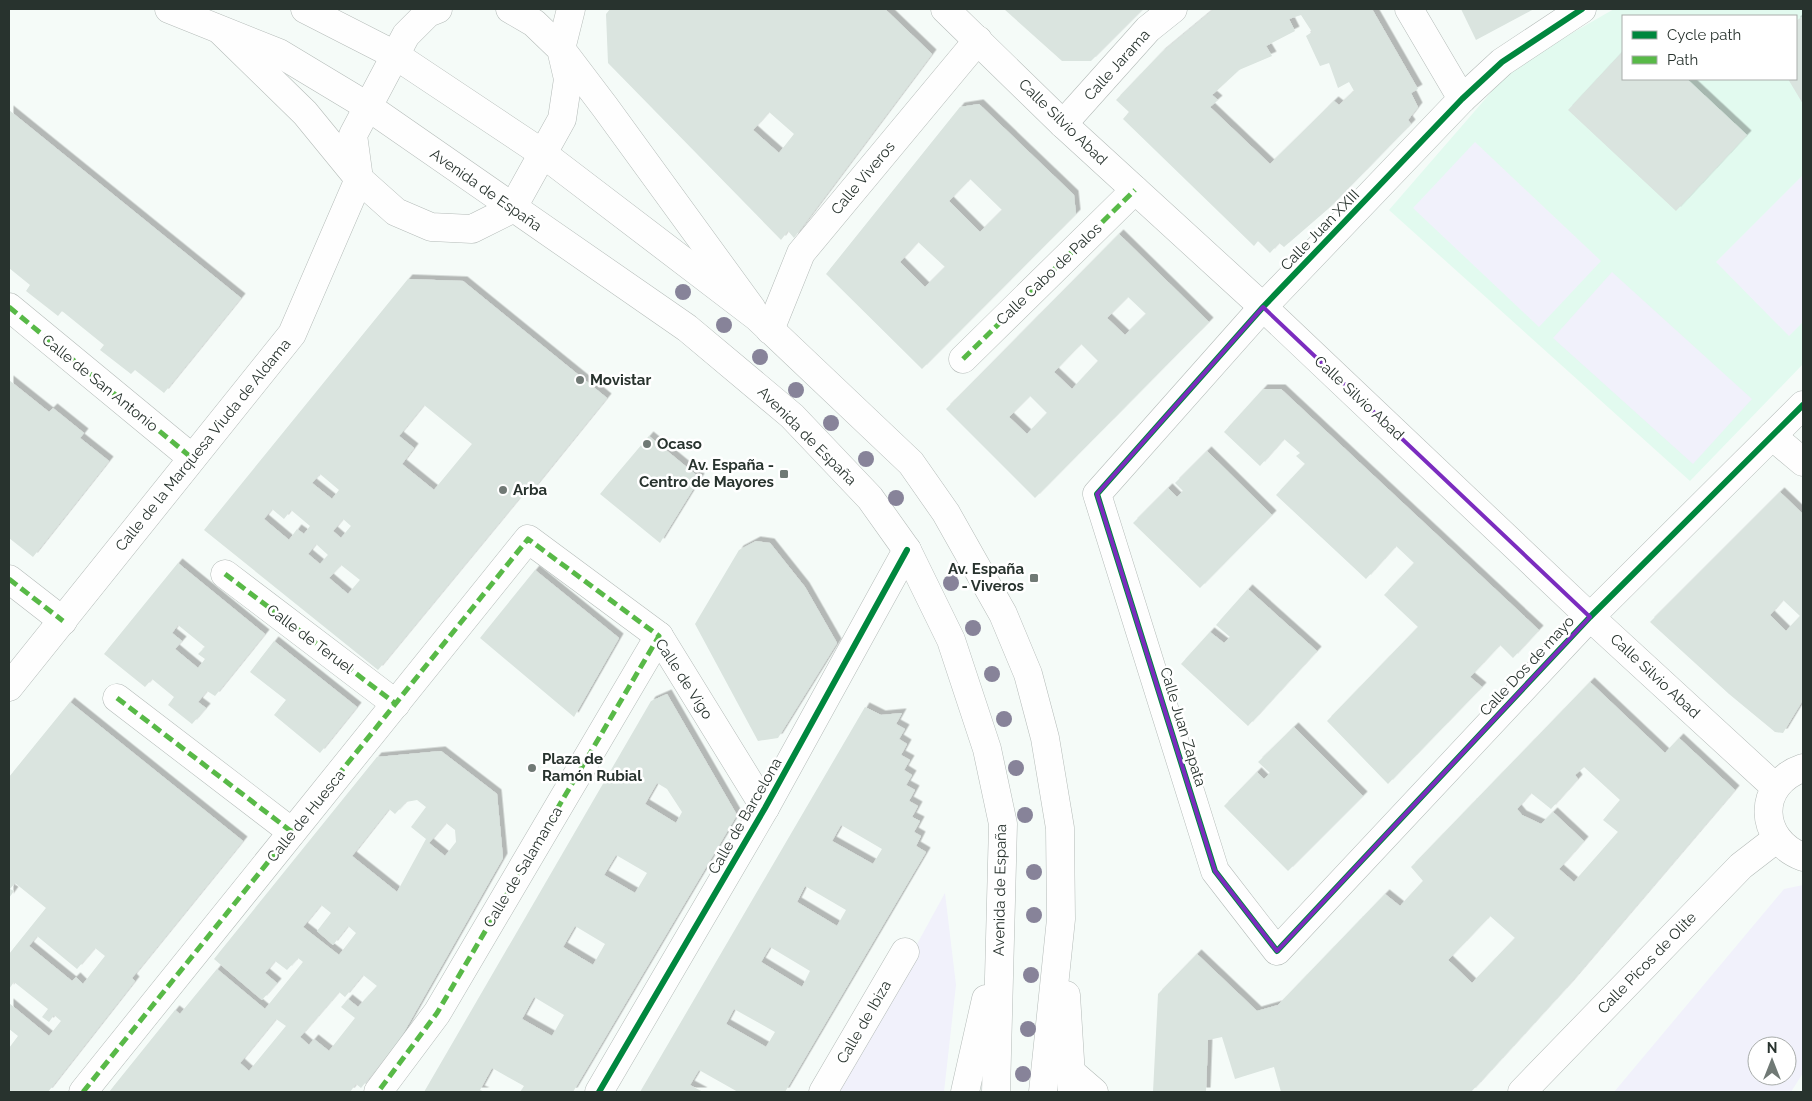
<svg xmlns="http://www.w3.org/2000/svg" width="1812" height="1101" viewBox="0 0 1812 1101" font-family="Raleway,sans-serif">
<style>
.built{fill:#e2faef;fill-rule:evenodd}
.green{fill:#f1f1fb;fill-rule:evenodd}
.building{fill:#dae4df;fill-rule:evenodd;filter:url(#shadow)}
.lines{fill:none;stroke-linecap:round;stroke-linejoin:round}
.street-casing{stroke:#b4bbb8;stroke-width:29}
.secondary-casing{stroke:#b4bbb8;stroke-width:29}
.street{stroke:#fefefe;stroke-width:28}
.secondary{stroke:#fefefe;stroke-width:28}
.quiet{stroke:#58b947;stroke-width:5;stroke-dasharray:10 5;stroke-linecap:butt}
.cycleway-casing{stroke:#fff;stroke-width:9}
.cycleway{stroke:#00873e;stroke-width:6}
.tree{fill:#878399}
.marked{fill:none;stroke:#7b2cbf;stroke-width:4;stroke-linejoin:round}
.poi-dot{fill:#707975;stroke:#fff;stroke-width:2}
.labels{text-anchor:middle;stroke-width:5;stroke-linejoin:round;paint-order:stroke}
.street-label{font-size:15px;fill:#28332e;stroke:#fff}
.poi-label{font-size:15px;font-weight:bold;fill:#28332e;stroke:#fff;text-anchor:start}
</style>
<defs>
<filter id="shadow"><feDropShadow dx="4.5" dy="-4.5" stdDeviation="0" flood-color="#0004"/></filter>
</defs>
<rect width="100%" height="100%" fill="#f5fbf8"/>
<path class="built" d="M 1614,9 L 1803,9 L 1803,364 L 1690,481 L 1389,210 L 1513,67 ZM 1623,16 L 1796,16 L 1796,79 L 1623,79 Z"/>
<g class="green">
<polygon points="1475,142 1601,261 1539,327 1413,208"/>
<polygon points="1803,175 1803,322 1789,336 1716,262"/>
<polygon points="1612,272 1752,399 1693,464 1553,338"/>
<path d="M 1803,885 L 1803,1073 L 1791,1092 L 1614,1092 L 1784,889 ZM 1757,1046 L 1787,1046 L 1787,1076 L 1757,1076 Z"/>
<polygon points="945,893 956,985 944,1092 836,1092"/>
</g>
<g class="building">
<path d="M 610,9 L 885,9 L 932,54 L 794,238 L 788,231 L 781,240 L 608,63 L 606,14 ZM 769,112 L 794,134 L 779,153 L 753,130 Z"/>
<polygon points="1004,9 1143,9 1091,61 1062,61"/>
<path d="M 1214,9 L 1372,9 L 1418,89 L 1411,93 L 1418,107 L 1408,120 L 1411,124 L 1329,208 L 1284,247 L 1279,243 L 1270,253 L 1258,241 L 1254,246 L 1123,119 L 1129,112 L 1116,100 L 1161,53 ZM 1301,15 L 1312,32 L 1306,36 L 1320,66 L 1329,63 L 1338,88 L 1349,82 L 1354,91 L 1339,105 L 1334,101 L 1270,164 L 1210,107 L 1218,100 L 1212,95 L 1239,70 L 1272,56 L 1266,46 L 1295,31 L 1289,19 Z"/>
<polygon points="1461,9 1534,9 1476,40"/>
<polygon points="1803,16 1803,104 1788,79 1796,79 1796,21"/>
<polygon points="1623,51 1623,79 1687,79 1747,135 1676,211 1568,110"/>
<path d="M 979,104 L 1074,195 L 1076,214 L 922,369 L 826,274 L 960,107 ZM 970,179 L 1002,210 L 980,232 L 949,201 ZM 918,242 L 945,267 L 925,287 L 900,262 Z"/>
<polygon points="9,110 241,298 164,393 135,370 131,374 100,350 104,345 62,311 58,316 26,291 30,285 9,268"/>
<path d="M 1119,234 L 1209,322 L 1035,498 L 946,409 ZM 1128,297 L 1146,314 L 1125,335 L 1107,318 ZM 1081,344 L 1098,361 L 1072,389 L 1054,372 ZM 1030,396 L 1047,413 L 1027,434 L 1009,417 Z"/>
<path d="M 408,279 L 463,281 L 607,398 L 531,492 L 527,489 L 378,670 L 204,530 ZM 424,405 L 472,444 L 434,490 L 402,464 L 414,448 L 399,436 ZM 320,474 L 339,490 L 332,499 L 312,483 ZM 272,509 L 284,519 L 291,510 L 310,526 L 304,534 L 297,529 L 289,540 L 264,519 ZM 343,519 L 351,526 L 341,538 L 333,531 ZM 316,544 L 328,555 L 320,564 L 308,554 ZM 341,565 L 360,580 L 348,594 L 329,578 Z"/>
<polygon points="9,380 49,412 53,408 84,433 80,438 109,461 33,557 9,538"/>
<polygon points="1263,389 1281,389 1539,630 1513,658 1500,645 1470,677 1482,687 1388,784 1327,721 1418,627 1384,595 1414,563 1396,546 1366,579 1276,495 1305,464 1296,456 1300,453 1284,439 1260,466 1224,432"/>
<polygon points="649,436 700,478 660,543 600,494"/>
<polygon points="1207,451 1272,515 1200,588 1133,523 1168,488 1177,497 1183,491 1175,483"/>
<path d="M 1780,492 L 1803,514 L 1803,700 L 1783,733 L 1775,732 L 1729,694 L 1650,622 ZM 1783,600 L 1800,616 L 1786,631 L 1770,615 Z"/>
<polygon points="756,541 770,543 805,587 837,643 778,738 758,741 695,624 739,550"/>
<path d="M 178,563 L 265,634 L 215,696 L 207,691 L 198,702 L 206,708 L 192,724 L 168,705 L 174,697 L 152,679 L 145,687 L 104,654 ZM 178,625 L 205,647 L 198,654 L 205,659 L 198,668 L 175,649 L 182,641 L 172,633 Z"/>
<polygon points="535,570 619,638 574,717 480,638"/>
<polygon points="1248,589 1317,651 1248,726 1181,664 1210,632 1224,643 1230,637 1216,625"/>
<polygon points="274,641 357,707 320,753 274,715 286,700 250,672"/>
<path d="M 1590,682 L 1665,753 L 1679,738 L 1735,790 L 1568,986 L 1471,1092 L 1281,1092 L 1274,1067 L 1235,1079 L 1222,1037 L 1208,1040 L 1206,1092 L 1153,1092 L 1158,994 L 1197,954 L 1257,1011 L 1278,1005 L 1385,894 L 1400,906 L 1423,881 L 1411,867 ZM 1584,767 L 1620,800 L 1603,820 L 1618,832 L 1574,882 L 1559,869 L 1584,841 L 1553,812 L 1541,824 L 1522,815 L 1517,809 L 1531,793 L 1551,809 L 1578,779 L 1575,775 ZM 1490,916 L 1515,938 L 1472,983 L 1448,960 Z"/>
<path d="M 667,694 L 737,815 L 573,1092 L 520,1092 L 524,1086 L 492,1068 L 480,1090 L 485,1092 L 424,1092 L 651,701 ZM 657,783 L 667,789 L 682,812 L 676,823 L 645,804 ZM 616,855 L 647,873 L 635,893 L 604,875 ZM 575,926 L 605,944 L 593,965 L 563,947 ZM 534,997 L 564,1015 L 552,1036 L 522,1019 Z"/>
<path d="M 70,702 L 243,841 L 132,978 L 135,981 L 48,1092 L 9,1092 L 9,1048 L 18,1036 L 9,1029 L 9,1003 L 49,1036 L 61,1021 L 54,1015 L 49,1022 L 42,1017 L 48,1009 L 14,982 L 9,989 L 9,954 L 46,908 L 15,883 L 10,889 L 14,891 L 9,898 L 9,777 ZM 37,936 L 77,969 L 95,948 L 105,956 L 83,984 L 76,977 L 72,981 L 29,946 Z"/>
<path d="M 865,707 L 881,715 L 902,713 L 896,724 L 905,729 L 899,739 L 907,744 L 901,755 L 910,760 L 904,770 L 912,775 L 906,785 L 915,790 L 909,801 L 918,806 L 912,817 L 920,821 L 914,832 L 921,836 L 916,846 L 926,852 L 785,1092 L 738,1092 L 699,1070 L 690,1085 L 703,1092 L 640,1092 ZM 841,825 L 882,849 L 873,864 L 832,841 ZM 805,886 L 846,910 L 837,926 L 797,902 ZM 770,947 L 810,971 L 802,987 L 761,962 ZM 734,1009 L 775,1032 L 766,1047 L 726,1024 Z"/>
<polygon points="1294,727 1363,796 1288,871 1224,806 1257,772 1264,779 1270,773 1258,762"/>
<path d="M 441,751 L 497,794 L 503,858 L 399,1041 L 361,1088 L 356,1084 L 350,1092 L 109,1092 L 175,1010 L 180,1014 L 217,969 L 265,1009 L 303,962 L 298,958 L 287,970 L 275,961 L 265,973 L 277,983 L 262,1000 L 214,959 L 377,757 ZM 417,800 L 426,807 L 411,827 L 426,839 L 397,892 L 352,856 L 389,809 L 395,814 L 406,802 ZM 446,823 L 455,830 L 456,842 L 445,856 L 429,843 ZM 321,905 L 331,913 L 317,931 L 333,945 L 348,926 L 356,933 L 339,955 L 303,927 ZM 363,975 L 377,986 L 358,1007 L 348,999 L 341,1007 L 355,1018 L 329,1051 L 314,1039 L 309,1045 L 300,1037 L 339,992 L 345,997 ZM 276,1019 L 286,1026 L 249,1071 L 240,1063 Z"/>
</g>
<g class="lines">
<g class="street-casing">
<g id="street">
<polyline points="571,9 561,49 605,107 752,309"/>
<polyline points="945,9 1063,124 1263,307 1590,617 1775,787"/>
<polyline points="1409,9 1462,99"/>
<polyline points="1582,9 1502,62 1462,99 1263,307 1097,494 1215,871 1277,951 1590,617 1803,405"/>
<polyline points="221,31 305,113 359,179 396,212 431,227 472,229 512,209 562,119 568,79 561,49 534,23 510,9"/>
<polyline points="1063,124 1148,29 1173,9"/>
<polyline points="359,179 353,135 406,35 428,13 438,9"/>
<polyline points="9,307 192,458"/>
<polyline points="770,330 801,253 978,40"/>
<polyline points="963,359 1135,190"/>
<polyline points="1772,436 1803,462"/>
<polyline points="225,574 396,704"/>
<polyline points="9,579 63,621"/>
<polyline points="9,687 292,334 359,179"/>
<polyline points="117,698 292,832"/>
<path d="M 1803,768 C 1756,784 1758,840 1803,857"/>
<polyline points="1072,1073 1094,1092"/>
<polyline points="83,1092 528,539 659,636 765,808"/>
<polyline points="378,1092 437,1013 659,636"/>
<polyline points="599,1092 765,808 907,550"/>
<polyline points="823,1092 905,952"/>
<polyline points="1522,1092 1741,866 1776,839"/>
</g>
</g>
<g class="secondary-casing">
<g id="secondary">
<polyline points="169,9 279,53 367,106 687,328 792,416 870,498 907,550 951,640 987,749 1003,824 996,1092"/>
<polyline points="305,9 395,55 542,153 757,317 911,463 946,513 1003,614 1028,674 1045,738 1060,828 1061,919 1043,1092"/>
<polyline points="1066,995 1072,1092"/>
<polyline points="965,1092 986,999"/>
</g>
</g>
<use href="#street" class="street"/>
<use href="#secondary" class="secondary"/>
<g class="quiet">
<polyline points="9,307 192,458"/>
<polyline points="963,359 1135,190"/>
<polyline points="225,574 396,704"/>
<polyline points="9,579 63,621"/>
<polyline points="117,698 292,832"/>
<polyline points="83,1092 528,539 659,636 437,1013 378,1092"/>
</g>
<g class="cycleway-casing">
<g id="cycleway">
<polyline points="1582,9 1502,62 1462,99 1263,307 1097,494 1215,871 1277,951 1590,617 1803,405"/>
<polyline points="599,1092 765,808 907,550"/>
</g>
</g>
<use href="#cycleway" class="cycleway"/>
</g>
<g class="tree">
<circle cx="683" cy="292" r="8"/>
<circle cx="724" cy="325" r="8"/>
<circle cx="760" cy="357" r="8"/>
<circle cx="796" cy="390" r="8"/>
<circle cx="831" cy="423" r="8"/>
<circle cx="866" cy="459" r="8"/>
<circle cx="896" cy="498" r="8"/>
<circle cx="951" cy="583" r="8"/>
<circle cx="973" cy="628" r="8"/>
<circle cx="992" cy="674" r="8"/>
<circle cx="1004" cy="719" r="8"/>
<circle cx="1016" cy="768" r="8"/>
<circle cx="1025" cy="815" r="8"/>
<circle cx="1034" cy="872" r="8"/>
<circle cx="1034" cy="915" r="8"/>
<circle cx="1031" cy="975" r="8"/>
<circle cx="1028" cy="1029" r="8"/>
<circle cx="1023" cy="1074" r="8"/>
</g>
<path class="marked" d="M 1263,307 L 1590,617 L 1277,951 L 1215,871 L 1097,494 Z"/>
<g class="poi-dot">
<circle cx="580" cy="380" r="5"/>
<circle cx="647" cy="444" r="5"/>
<rect x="779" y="469" width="10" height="10" rx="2.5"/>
<circle cx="503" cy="490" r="5"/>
<rect x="1029" y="573" width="10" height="10" rx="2.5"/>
<circle cx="532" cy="768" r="5"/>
</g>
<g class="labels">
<g class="street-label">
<text transform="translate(1117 65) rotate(-48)" y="5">Calle Jarama</text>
<text transform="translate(1063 122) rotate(44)" y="5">Calle Silvio Abad</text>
<text transform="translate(863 178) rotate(-50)" y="5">Calle Viveros</text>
<text transform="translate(486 190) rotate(35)" y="5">Avenida de España</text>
<text transform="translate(1320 230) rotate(-46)" y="5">Calle Juan XXIII</text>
<text transform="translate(1049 274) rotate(-44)" y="5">Calle Cabo de Palos</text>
<text transform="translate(100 383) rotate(39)" y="5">Calle de San Antonio</text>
<text transform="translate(1359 398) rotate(43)" y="5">Calle Silvio Abad</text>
<text transform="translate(807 436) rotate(45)" y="5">Avenida de España</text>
<text transform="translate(203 445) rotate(-51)" y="5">Calle de la Marquesa Viuda de Aldama</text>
<text transform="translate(310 639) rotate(37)" y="5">Calle de Teruel</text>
<text transform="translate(1527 666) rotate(-47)" y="5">Calle Dos de mayo</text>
<text transform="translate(1655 676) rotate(43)" y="5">Calle Silvio Abad</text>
<text transform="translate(684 679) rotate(57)" y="5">Calle de Vigo</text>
<text transform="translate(1183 727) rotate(73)" y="5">Calle Juan Zapata</text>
<text transform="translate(306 816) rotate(-51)" y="5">Calle de Huesca</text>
<text transform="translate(745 816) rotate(-60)" y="5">Calle de Barcelona</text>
<text transform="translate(523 867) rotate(-59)" y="5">Calle de Salamanca</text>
<text transform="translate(1000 890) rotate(-89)" y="5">Avenida de España</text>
<text transform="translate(1647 963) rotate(-46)" y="5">Calle Picos de Olite</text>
<text transform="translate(864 1022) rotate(-60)" y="5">Calle de Ibiza</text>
</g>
<g class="poi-label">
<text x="590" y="385">Movistar</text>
<text x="657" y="449">Ocaso</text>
<text x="774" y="470" text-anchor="end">Av. España -<tspan x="774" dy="17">Centro de Mayores</tspan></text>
<text x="513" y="495">Arba</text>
<text x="1024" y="574" text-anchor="end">Av. España<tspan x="1024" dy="17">- Viveros</tspan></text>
<text x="542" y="764">Plaza de<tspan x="542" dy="17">Ramón Rubial</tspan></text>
</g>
</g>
<rect width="1812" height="1101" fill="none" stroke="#28332e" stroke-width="20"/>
<rect x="1622" y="15" width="175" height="65" fill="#ffffff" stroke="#a9adab"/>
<rect x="1632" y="31" width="25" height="8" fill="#00873e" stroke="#a9adab"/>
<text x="1667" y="40" font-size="15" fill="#28332e">Cycle path</text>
<rect x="1632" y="56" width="25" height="8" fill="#58b947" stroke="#a9adab"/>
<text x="1667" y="65" font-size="15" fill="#28332e">Path</text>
<g transform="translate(1772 1061)"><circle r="24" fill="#ffffff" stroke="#a9adab"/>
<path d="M0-4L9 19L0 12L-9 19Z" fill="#707975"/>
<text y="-8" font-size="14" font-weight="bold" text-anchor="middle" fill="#28332e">N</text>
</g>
</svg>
